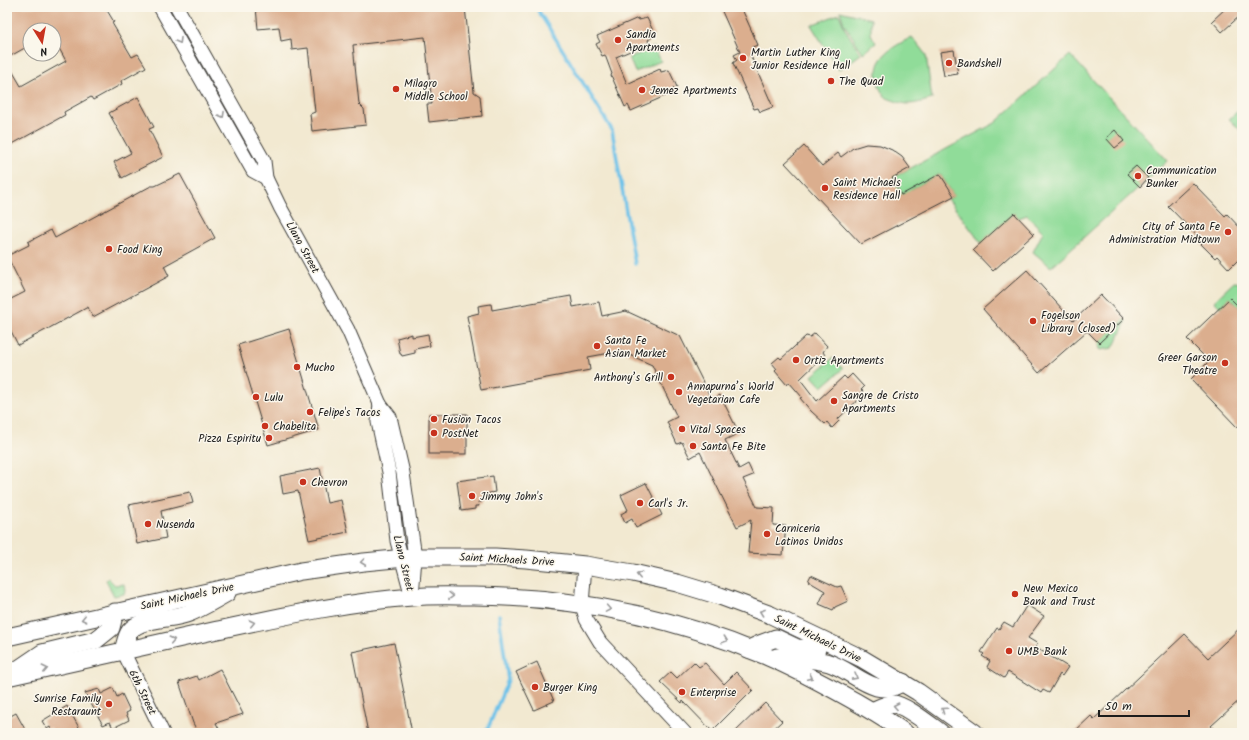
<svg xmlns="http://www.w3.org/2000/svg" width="1249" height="740" viewBox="0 0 1249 740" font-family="Kalam,sans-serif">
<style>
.grass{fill:#90dc99;stroke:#567c5a}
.garden{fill:url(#garden-furrows);stroke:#567c5a}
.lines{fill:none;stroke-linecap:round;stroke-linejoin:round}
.stream{stroke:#6dc2e9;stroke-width:3.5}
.building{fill:#dbae8e}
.minor-casing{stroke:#3c3b37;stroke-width:15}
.major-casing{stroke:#3c3b37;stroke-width:19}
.minor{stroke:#fff;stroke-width:13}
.major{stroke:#fff;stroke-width:17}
.oneway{stroke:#999}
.poi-dot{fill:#c8321e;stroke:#fbf7ec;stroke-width:1.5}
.labels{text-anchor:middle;stroke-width:3;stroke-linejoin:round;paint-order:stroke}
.poi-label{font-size:11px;fill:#1c1c1c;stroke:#fbf7ec;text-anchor:start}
.street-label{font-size:11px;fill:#1c1c1c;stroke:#fbf7ec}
</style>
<defs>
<pattern id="garden-furrows" width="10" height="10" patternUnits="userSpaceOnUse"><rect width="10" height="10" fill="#90dc99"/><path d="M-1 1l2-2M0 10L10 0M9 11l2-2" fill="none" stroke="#7cbc83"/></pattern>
</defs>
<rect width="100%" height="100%" fill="#fbf7ec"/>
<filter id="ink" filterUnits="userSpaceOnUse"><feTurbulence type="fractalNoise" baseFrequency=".025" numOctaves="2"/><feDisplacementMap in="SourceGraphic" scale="8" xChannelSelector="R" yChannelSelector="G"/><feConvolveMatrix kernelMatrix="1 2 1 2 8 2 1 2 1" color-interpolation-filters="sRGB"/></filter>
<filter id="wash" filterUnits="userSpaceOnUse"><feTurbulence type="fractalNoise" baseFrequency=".012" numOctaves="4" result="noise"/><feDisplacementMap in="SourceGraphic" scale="16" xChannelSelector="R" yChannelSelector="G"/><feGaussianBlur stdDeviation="0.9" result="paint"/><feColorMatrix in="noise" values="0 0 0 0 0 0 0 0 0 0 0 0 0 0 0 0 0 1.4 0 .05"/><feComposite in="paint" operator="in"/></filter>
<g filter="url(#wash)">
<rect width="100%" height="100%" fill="#f2e9d1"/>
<g class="grass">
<polygon points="840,11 871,19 871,34 876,43 863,53 844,24"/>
<polygon points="839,14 845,29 861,54 839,70 811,25"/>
<path d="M 912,37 L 926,55 L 932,99 C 925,101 916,104 908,104 C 903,104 892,100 887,98 C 877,90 874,71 880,61 C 887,49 901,43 912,37 Z"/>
<polygon points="654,47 661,61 635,72 629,58"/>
<polygon points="1070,55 1168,161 1051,267 1033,252 1043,232 1027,215 1019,218 1014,213 981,243 948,199 954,196 940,174 885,204 892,178 995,123"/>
<polygon points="1234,282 1242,283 1242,310 1230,298 1220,307 1214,301"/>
<polygon points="1124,319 1126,322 1113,348 1100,350 1099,343"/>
<polygon points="833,358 843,369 822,387 812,376"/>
<polygon points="108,578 115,585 124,584 125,590 124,594 114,596 106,580"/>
</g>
<polygon class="garden" points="1242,107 1242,132 1229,119"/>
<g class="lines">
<g class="stream">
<polyline points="536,7 612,130 635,264"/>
<polyline points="486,733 508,680 499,615"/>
</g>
</g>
<g id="blocks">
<g class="building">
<polygon points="7,7 105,7 114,22 112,23 132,57 138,54 146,67 121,81 122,84 93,100 91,97 64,112 65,115 7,147 7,62 21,86 66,61 54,39 54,30 30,30 30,45 7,58"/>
<polygon points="256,7 465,7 474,92 480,96 482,116 429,122 427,104 432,104 425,37 353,45 359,104 364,109 366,125 312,131 310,114 315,112 308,48 292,50 291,39 281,41 279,27 258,29"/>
<polygon points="720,7 741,7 758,45 752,47 754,53 750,54 773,107 760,112 758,108 754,109 733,63 737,60 734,55 740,52"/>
<polygon points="1227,7 1242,7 1242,14 1222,32 1212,21"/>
<polygon points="638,18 639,20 647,18 655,35 648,40 649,43 616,57 627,84 660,69 661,72 669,70 677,87 673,88 674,90 671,91 672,93 631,111 628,105 625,107 611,75 612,74 605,55 602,56 596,44 600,42 597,36"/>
<polygon points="954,50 958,74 944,76 940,52"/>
<polygon points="138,97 154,127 149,129 163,157 122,178 114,162 131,153 109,113"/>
<polygon points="1115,130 1124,141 1115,148 1106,138"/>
<polygon points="866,144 880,145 892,150 902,157 910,168 892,178 901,195 940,174 954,196 861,244 785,163 804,146 822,166 838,153 841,157 853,148"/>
<polygon points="1136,166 1148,178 1140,187 1127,174"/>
<polygon points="180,174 215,238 164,266 169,276 93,317 88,307 18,345 7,323 7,301 25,292 7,256 29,245 28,242 51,230 55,238 151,186 155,186"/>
<polygon points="1193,183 1225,216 1227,214 1242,230 1242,256 1229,269 1217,256 1215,258 1201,244 1203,242 1168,206"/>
<polygon points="1014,213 1034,234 993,271 973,250"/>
<polygon points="1027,270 1073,321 1101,295 1124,319 1099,343 1087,331 1039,373 983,309"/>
<polygon points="571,296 573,307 599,302 602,316 626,311 680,336 712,400 720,395 739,433 725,440 739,469 748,464 753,475 743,479 757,507 774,508 773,525 786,526 783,555 748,553 751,520 737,527 700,452 690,458 682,442 677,444 667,422 677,417 652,365 621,351 588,357 590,370 481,390 467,316 479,313 478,306 491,304 492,310"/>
<polygon points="1230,298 1242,310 1242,422 1237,427 1191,379 1209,361 1187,339"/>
<polygon points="289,329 319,430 268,445 238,345"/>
<polygon points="815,333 827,346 823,352 825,355 800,379 817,401 844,376 847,379 852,374 864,387 861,390 863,391 861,393 863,395 838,419 839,421 832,428 827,422 825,424 811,411 800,398 802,397 789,382 787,385 775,371 777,369 772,363 779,357 781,359 806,336 810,337"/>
<polygon points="412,334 412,337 428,334 430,346 415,349 415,353 402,356 401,354 400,354 397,338"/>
<rect x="429" y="414" width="38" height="40"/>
<polygon points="320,468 327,503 341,500 348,532 309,540 298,491 283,494 280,476"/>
<polygon points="493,476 495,492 485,494 486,498 482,498 482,502 478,502 479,506 475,506 475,509 461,511 457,481"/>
<polygon points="646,483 662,515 636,528 632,519 625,523 621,514 628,510 621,495"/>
<polygon points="190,492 193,503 161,511 166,538 137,544 129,505"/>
<polygon points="811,575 837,587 841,586 848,601 835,607 833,610 819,604 825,591 808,581"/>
<polygon points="1027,605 1044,616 1028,638 1038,644 1035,647 1068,667 1062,676 1060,674 1049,693 1043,690 1041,693 1008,672 1004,678 987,667 990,661 982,656 984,654 981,652 997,628 999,629 1004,622 1013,627"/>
<polygon points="1242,626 1242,698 1211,726 1218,733 1073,733 1091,716 1094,719 1185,634 1208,658"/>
<polygon points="394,643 412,733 368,733 352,652"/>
<polygon points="537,662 554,701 534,710 516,672"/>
<polygon points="694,662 699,667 705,663 724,684 736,672 753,690 712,731 683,701 682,703 660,682 671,672 677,678"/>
<polygon points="220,669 243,714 216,723 221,733 198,733 193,723 179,682 197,676 199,680"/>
<polygon points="113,688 117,697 122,694 130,711 126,713 129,720 113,728 110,722 103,725 85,693 99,689 101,694"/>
<polygon points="765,703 782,721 769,733 734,733"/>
<polygon points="67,706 82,733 53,733 50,727 47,729 42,721"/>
<polygon points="16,713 27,733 7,733 7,718"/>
</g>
</g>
</g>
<g filter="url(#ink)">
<use href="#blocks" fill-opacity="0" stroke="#3c3b37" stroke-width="1"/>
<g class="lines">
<g class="minor-casing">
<g id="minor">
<polyline points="160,7 253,171 266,178"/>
<polyline points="177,7 264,161 266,178 280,207 348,330 380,404"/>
<polygon points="380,404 390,417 403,473 415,557 412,597 397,541 389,472 378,422"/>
<polyline points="585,565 582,605 586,619 600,642 685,733"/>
<polyline points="123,651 163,733"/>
</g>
</g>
<g class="major-casing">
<g id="major">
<polyline points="7,637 301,571 364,562 415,557 495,557 526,559 585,565 633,573 677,583 720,596 771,615 861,658 918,692 975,733"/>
<polyline points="749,649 760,644 776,638 797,648 817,649"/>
<path d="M 123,651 C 125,645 126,636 130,631 C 141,617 173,620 189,613 C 202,608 214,600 227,593"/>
<path d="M 777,657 C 794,658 813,658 829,663 C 853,670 876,701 903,682"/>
<polyline points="14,672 42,653 96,640 111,628 115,612"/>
<path d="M 7,677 C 76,662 144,646 213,631 C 279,617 345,602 412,597 C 432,595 453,596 473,596 C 572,597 670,616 761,654 C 776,660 790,667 804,674 C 839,692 873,710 905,733"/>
<path d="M 872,711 C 879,708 885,704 893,704 C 904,704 931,726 941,733"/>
</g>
</g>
<use href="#minor" class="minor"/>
<use href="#major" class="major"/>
</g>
<defs><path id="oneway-chevron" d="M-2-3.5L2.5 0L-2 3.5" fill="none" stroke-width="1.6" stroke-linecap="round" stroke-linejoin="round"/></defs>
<g class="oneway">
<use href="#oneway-chevron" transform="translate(179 41) rotate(60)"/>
<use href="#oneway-chevron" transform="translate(222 115) rotate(61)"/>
<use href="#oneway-chevron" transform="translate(363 562) rotate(173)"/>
<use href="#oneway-chevron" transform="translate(639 575) rotate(-167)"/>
<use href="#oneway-chevron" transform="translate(451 596) rotate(1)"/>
<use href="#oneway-chevron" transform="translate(608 609) rotate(10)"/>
<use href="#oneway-chevron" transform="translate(762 612) rotate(-160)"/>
<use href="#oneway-chevron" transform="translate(84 619) rotate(167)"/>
<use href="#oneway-chevron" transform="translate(252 623) rotate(-13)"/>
<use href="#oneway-chevron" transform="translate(172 640) rotate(-12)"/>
<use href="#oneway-chevron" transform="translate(725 640) rotate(19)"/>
<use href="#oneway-chevron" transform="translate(45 669) rotate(-13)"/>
<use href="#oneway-chevron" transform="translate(810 677) rotate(26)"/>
<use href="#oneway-chevron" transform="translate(855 677) rotate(29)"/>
<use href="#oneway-chevron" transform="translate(896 706) rotate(-168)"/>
<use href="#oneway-chevron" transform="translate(944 710) rotate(-145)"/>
</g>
</g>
<g class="poi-dot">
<circle cx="618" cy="40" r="4"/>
<circle cx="743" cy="58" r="4"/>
<circle cx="949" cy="63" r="4"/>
<circle cx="831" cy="81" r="4"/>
<circle cx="396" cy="89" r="4"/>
<circle cx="642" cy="90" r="4"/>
<circle cx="1138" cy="176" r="4"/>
<circle cx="825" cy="188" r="4"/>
<circle cx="1228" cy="232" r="4"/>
<circle cx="109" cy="249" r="4"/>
<circle cx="1033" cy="321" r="4"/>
<circle cx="597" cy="346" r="4"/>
<circle cx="796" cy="360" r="4"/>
<circle cx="1225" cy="363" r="4"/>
<circle cx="297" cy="367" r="4"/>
<circle cx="671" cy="377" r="4"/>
<circle cx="679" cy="392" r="4"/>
<circle cx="256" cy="397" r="4"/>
<circle cx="834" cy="401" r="4"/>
<circle cx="310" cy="412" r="4"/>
<circle cx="434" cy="419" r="4"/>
<circle cx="265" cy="426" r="4"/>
<circle cx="682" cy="429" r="4"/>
<circle cx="434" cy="433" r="4"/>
<circle cx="269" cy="438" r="4"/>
<circle cx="693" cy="446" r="4"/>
<circle cx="303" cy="482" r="4"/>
<circle cx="472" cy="496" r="4"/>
<circle cx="640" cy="503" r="4"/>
<circle cx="148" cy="524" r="4"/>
<circle cx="767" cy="534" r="4"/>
<circle cx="1015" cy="594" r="4"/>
<circle cx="1009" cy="651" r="4"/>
<circle cx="535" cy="687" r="4"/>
<circle cx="682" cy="692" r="4"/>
<circle cx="109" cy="704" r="4"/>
</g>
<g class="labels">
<g class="poi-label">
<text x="626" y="38">Sandia<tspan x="626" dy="13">Apartments</tspan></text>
<text x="751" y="56">Martin Luther King<tspan x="751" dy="13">Junior Residence Hall</tspan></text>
<text x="957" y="67">Bandshell</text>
<text x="839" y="85">The Quad</text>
<text x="404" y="87">Milagro<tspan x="404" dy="13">Middle School</tspan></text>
<text x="650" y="94">Jemez Apartments</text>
<text x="1146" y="174">Communication<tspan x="1146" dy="13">Bunker</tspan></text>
<text x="833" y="186">Saint Michaels<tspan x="833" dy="13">Residence Hall</tspan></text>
<text x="1220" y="230" text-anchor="end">City of Santa Fe<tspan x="1220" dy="13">Administration Midtown</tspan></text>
<text x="117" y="253">Food King</text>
<text x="1041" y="319">Fogelson<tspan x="1041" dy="13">Library (closed)</tspan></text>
<text x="605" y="344">Santa Fe<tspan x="605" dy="13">Asian Market</tspan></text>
<text x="1217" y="361" text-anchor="end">Greer Garson<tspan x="1217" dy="13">Theatre</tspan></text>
<text x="804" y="364">Ortiz Apartments</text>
<text x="305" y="371">Mucho</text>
<text x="663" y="381" text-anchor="end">Anthony’s Grill</text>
<text x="687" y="390">Annapurna’s World<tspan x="687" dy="13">Vegetarian Cafe</tspan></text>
<text x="842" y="399">Sangre de Cristo<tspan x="842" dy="13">Apartments</tspan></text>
<text x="264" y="401">Lulu</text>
<text x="318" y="416">Felipe's Tacos</text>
<text x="442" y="423">Fusion Tacos</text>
<text x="273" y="430">Chabelita</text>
<text x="690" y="433">Vital Spaces</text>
<text x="442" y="437">PostNet</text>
<text x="261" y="442" text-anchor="end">Pizza Espiritu</text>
<text x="701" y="450">Santa Fe Bite</text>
<text x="311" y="486">Chevron</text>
<text x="480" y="500">Jimmy John's</text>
<text x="648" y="507">Carl's Jr.</text>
<text x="156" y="528">Nusenda</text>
<text x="775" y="532">Carniceria<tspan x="775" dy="13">Latinos Unidos</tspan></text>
<text x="1023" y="592">New Mexico<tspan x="1023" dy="13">Bank and Trust</tspan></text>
<text x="1017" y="655">UMB Bank</text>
<text x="543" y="691">Burger King</text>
<text x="690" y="696">Enterprise</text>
<text x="101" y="702" text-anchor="end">Sunrise Family<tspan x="101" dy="13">Restaraunt</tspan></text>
</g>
<g class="street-label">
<text transform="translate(303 247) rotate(61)" y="4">Llano Street</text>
<text transform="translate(507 559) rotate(3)" y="4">Saint Michaels Drive</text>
<text transform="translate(404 563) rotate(76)" y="4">Llano Street</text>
<text transform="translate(187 596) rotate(-12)" y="4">Saint Michaels Drive</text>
<text transform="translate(818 638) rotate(26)" y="4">Saint Michaels Drive</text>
<text transform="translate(143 692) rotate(64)" y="4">6th Street</text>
</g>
</g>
<rect width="1249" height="740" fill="none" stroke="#fbf7ec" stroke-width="24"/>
<g transform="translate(42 42) rotate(169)"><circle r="19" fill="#fbf7ec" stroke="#a29f99"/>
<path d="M0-3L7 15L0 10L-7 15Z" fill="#c8321e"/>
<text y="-6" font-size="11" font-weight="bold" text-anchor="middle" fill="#1c1c1c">N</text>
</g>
<path d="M1099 710v6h90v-6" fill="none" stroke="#1c1c1c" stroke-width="2"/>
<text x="1105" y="710" font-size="12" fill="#1c1c1c" stroke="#fbf7ec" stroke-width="3" paint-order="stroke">50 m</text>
</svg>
